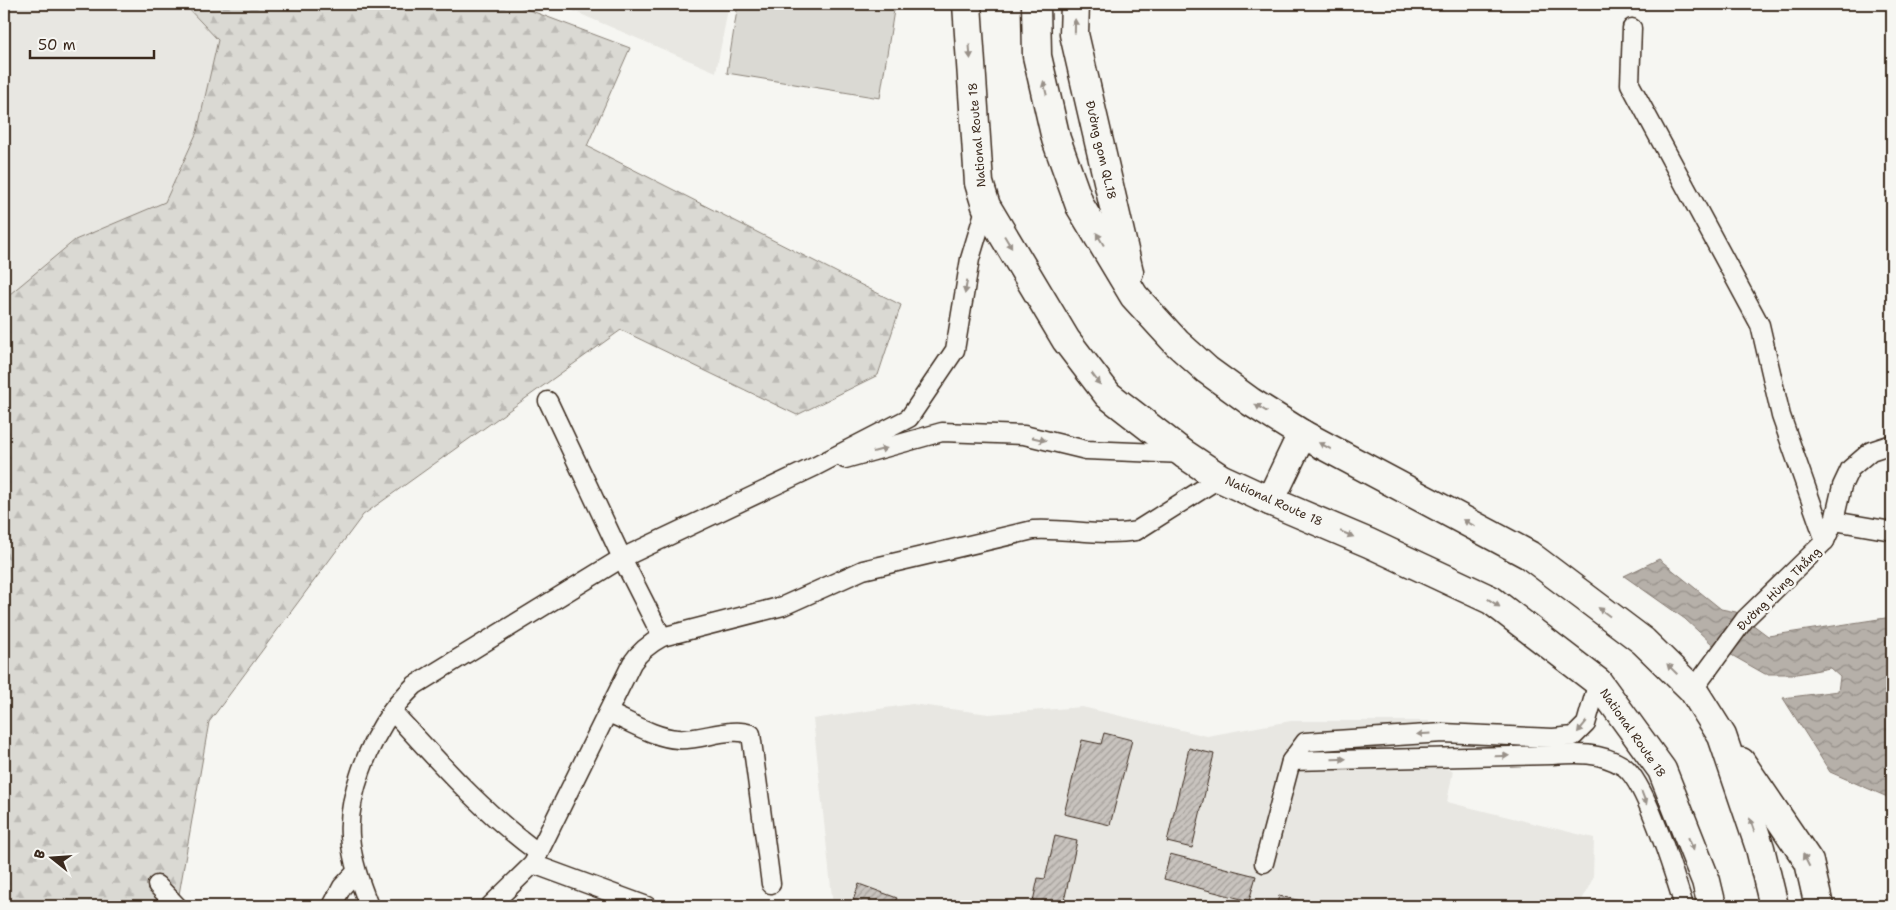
<svg xmlns="http://www.w3.org/2000/svg" width="1896" height="910" viewBox="0 0 1896 910" font-family="'Shantell Sans',sans-serif">
<style>
.built{fill:#e8e7e2}
.green{fill:#dad9d3;stroke:#8a8278}
.forest{fill:url(#forest-firs);stroke:#8a8278}
.water{fill:url(#water-waves);stroke:#857a71}
.building{fill:url(#building-hatch);stroke:#3b2a1e}
.lines{fill:none;stroke-linecap:round;stroke-linejoin:round}
.street-casing{stroke:#3b2a1e;stroke-width:21}
.highway-casing{stroke:#3b2a1e;stroke-width:31}
.street{stroke:#f6f6f2;stroke-width:18}
.highway{stroke:#f6f6f2;stroke-width:28}
.oneway{fill:#989088}
.labels{text-anchor:middle;stroke-width:5;stroke-linejoin:round;paint-order:stroke}
.street-label{font-size:12px;fill:#3b2a1e;stroke:#f6f6f2}
</style>
<defs>
<pattern id="forest-firs" width="22" height="20" patternUnits="userSpaceOnUse" patternTransform="scale(1.25)"><rect width="22" height="20" fill="#dad9d3"/><path d="M5 1l3.5 6h-7zM16 11l3.5 6h-7z" fill="#bcbab5"/></pattern>
<pattern id="water-waves" width="16" height="10" patternUnits="userSpaceOnUse" patternTransform="scale(1.25)"><rect width="16" height="10" fill="#b6b0a9"/><path d="M0 5q4-4 8 0t8 0" fill="none" stroke="#958f89"/></pattern>
<pattern id="building-hatch" width="6" height="6" patternUnits="userSpaceOnUse" patternTransform="scale(1.25)"><rect width="6" height="6" fill="#c8c3be"/><path d="M-1 1l2-2M0 6l6-6M5 7l2-2" fill="none" stroke="#a49f9a"/></pattern>
</defs>
<rect width="100%" height="100%" fill="#f6f6f2"/>
<filter id="ink" filterUnits="userSpaceOnUse"><feTurbulence type="fractalNoise" baseFrequency=".02" numOctaves="2"/><feDisplacementMap in="SourceGraphic" scale="10" xChannelSelector="R" yChannelSelector="G"/><feConvolveMatrix kernelMatrix="1 2 1 2 8 2 1 2 1" color-interpolation-filters="sRGB"/></filter>
<g filter="url(#ink)">
<g class="built">
<polygon points="4,4 184,4 218,40 197,132 165,202 75,240 4,299"/>
<polygon points="557,4 729,4 716,72"/>
<polygon points="912,704 989,714 1082,707 1207,736 1291,721 1429,721 1431,762 1453,771 1447,802 1594,838 1593,878 1579,906 833,906 813,719"/>
</g>
<polygon class="green" points="738,4 895,4 880,98 727,73"/>
<polygon class="forest" points="184,4 513,4 630,48 587,146 901,305 878,375 797,415 621,330 363,515 209,722 177,906 4,906 4,299 75,240 165,202 197,132 218,40"/>
<polygon class="water" points="1659,559 1721,609 1736,612 1768,636 1892,617 1892,799 1830,772 1783,698 1838,691 1840,677 1830,668 1797,674 1765,674 1712,644 1685,619 1624,576"/>
<g class="building">
<polygon points="1104,733 1132,740 1110,825 1064,814 1082,740 1101,744"/>
<polygon points="1189,748 1214,754 1192,848 1167,842"/>
<polygon points="1055,836 1077,841 1063,906 1032,906 1038,878 1045,879"/>
<polygon points="1170,854 1256,876 1249,901 1164,879"/>
<polygon points="859,884 897,898 894,906 851,906"/>
<polygon points="1279,896 1324,906 1276,906"/>
</g>
<g class="lines">
<g class="street-casing">
<g id="street">
<polyline points="1632,28 1630,84 1760,325 1781,416 1825,541"/>
<polyline points="548,401 622,558 662,637"/>
<polyline points="845,459 942,432 1024,435 1086,450 1184,454"/>
<polyline points="1834,521 1892,531"/>
<polyline points="1693,690 1745,619 1825,541 1834,521 1842,486 1850,469 1871,451 1892,444"/>
<path d="M 392,711 C 438,761 483,813 539,853"/>
<path d="M 609,713 C 630,722 655,738 678,739 C 701,741 729,726 751,734 L 771,884"/>
<path d="M 1291,761 L 1552,755 C 1577,753 1600,752 1623,766 C 1646,781 1675,877 1684,906"/>
<polyline points="1264,863 1291,761 1305,742 1443,733 1553,738 1574,736 1586,724 1598,682"/>
<polyline points="533,864 647,906"/>
<polyline points="157,885 177,906"/>
<polyline points="332,906 342,887 356,872"/>
<path d="M 369,906 C 360,883 352,861 350,836 C 347,796 369,743 392,711 C 398,702 407,693 415,685 L 622,558 L 816,466 L 909,418 L 955,350 L 970,259 L 986,206"/>
<path d="M 490,906 L 533,864 L 632,663 C 640,651 649,644 662,637 L 783,606 L 863,570 L 1033,530 C 1067,528 1102,537 1136,531 L 1220,478"/>
</g>
</g>
<g class="highway-casing">
<g id="highway">
<polyline points="967,4 979,183 986,206 1066,340 1108,395 1184,454 1220,478 1270,501 1369,543 1491,600 1598,682 1662,770 1706,881 1712,906"/>
<polyline points="1036,4 1037,56 1056,139 1080,206 1134,296 1177,343 1207,370 1251,402 1302,434 1529,555 1643,641 1693,690 1722,736 1760,848 1774,906"/>
<polyline points="1075,4 1074,34 1129,272"/>
<polyline points="1270,501 1302,434"/>
<polyline points="1741,762 1809,862 1819,906"/>
</g>
</g>
<use href="#street" class="street"/>
<use href="#highway" class="highway"/>
</g>
<defs><path id="oneway-solid" d="M-6-.8H1V-3.2L6.5 0L1 3.2V.8H-6Z" transform="scale(1.25)"/></defs>
<g class="oneway">
<use href="#oneway-solid" transform="translate(1075 26) rotate(-89)"/>
<use href="#oneway-solid" transform="translate(970 52) rotate(86)"/>
<use href="#oneway-solid" transform="translate(1045 88) rotate(-103)"/>
<use href="#oneway-solid" transform="translate(1100 239) rotate(-121)"/>
<use href="#oneway-solid" transform="translate(1008 242) rotate(59)"/>
<use href="#oneway-solid" transform="translate(966 287) rotate(100)"/>
<use href="#oneway-solid" transform="translate(1096 379) rotate(53)"/>
<use href="#oneway-solid" transform="translate(1261 408) rotate(-148)"/>
<use href="#oneway-solid" transform="translate(1039 439) rotate(13)"/>
<use href="#oneway-solid" transform="translate(1325 446) rotate(-152)"/>
<use href="#oneway-solid" transform="translate(880 450) rotate(-15)"/>
<use href="#oneway-solid" transform="translate(1469 523) rotate(-152)"/>
<use href="#oneway-solid" transform="translate(1347 534) rotate(23)"/>
<use href="#oneway-solid" transform="translate(1494 603) rotate(34)"/>
<use href="#oneway-solid" transform="translate(1604 612) rotate(-143)"/>
<use href="#oneway-solid" transform="translate(1672 669) rotate(-135)"/>
<use href="#oneway-solid" transform="translate(1582 727) rotate(129)"/>
<use href="#oneway-solid" transform="translate(1424 734) rotate(176)"/>
<use href="#oneway-solid" transform="translate(1502 756) rotate(-1)"/>
<use href="#oneway-solid" transform="translate(1339 759) rotate(-1)"/>
<use href="#oneway-solid" transform="translate(1644 798) rotate(69)"/>
<use href="#oneway-solid" transform="translate(1752 825) rotate(-109)"/>
<use href="#oneway-solid" transform="translate(1691 844) rotate(68)"/>
<use href="#oneway-solid" transform="translate(1806 860) rotate(-117)"/>
</g>
</g>
<g class="labels">
<g class="street-label">
<text transform="translate(977 135) rotate(-95)" y="4">National Route 18</text>
<text transform="translate(1101 150) rotate(77)" y="4">Đường gom QL.18</text>
<text transform="translate(1274 501) rotate(24)" y="4">National Route 18</text>
<text transform="translate(1779 589) rotate(-45)" y="4">Đường Hùng Thắng</text>
<text transform="translate(1633 733) rotate(55)" y="4">National Route 18</text>
</g>
</g>
<rect width="1896" height="910" fill="none" stroke="#f6f6f2" stroke-width="20"/>
<rect x="10" y="10" width="1876" height="890" fill="none" stroke="#3b2a1e" stroke-width="2" filter="url(#ink)"/>
<g transform="translate(52 858) rotate(287)" stroke="#f6f6f2" stroke-width="4" paint-order="stroke">
<path d="M0-4L9 19L0 12L-9 19Z" fill="#3b2a1e"/>
<text y="-8" font-size="14" font-weight="bold" text-anchor="middle" fill="#3b2a1e">B</text>
</g>
<path d="M30 50v8h124v-8" fill="none" stroke="#3b2a1e" stroke-width="2.5"/>
<text x="38" y="50" font-size="15" fill="#3b2a1e" stroke="#f6f6f2" stroke-width="4" paint-order="stroke">50 m</text>
</svg>
